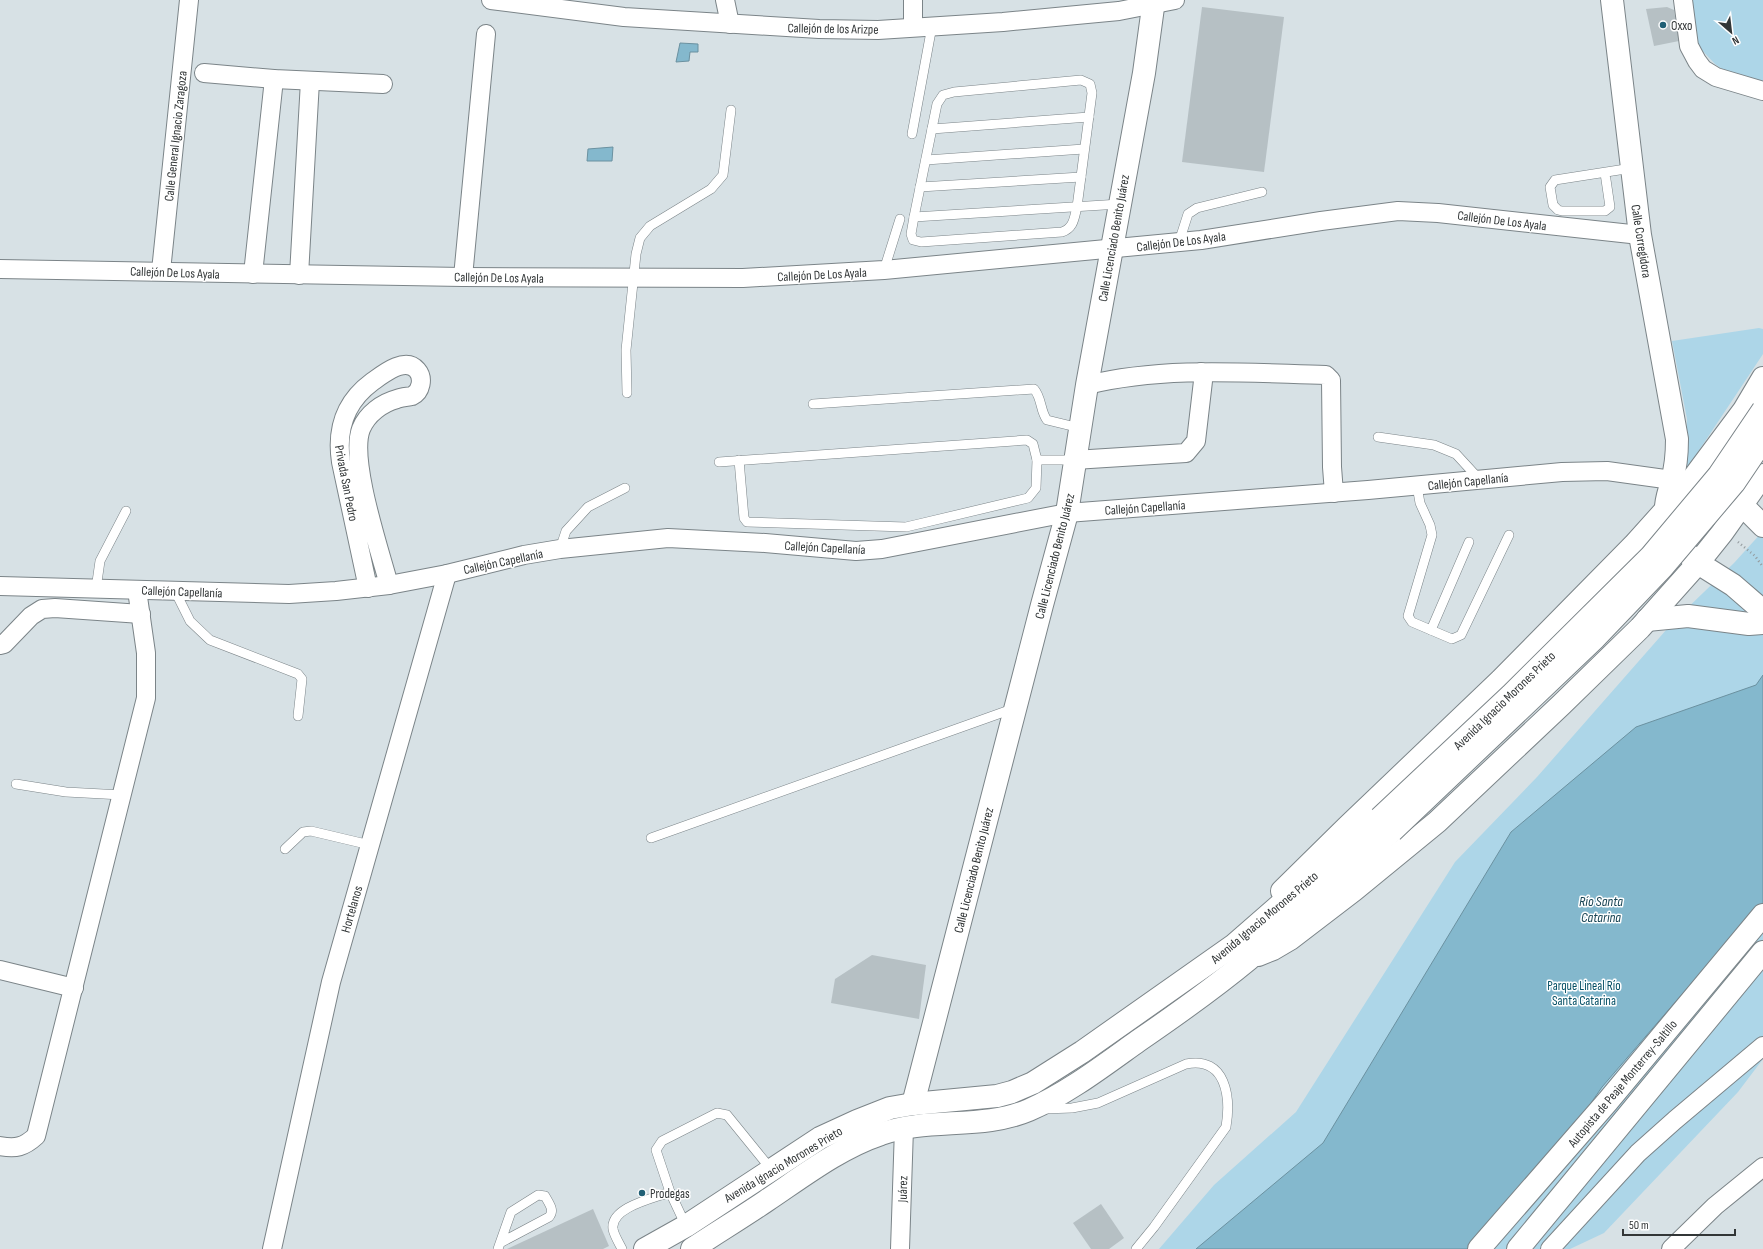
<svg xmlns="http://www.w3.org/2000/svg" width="1763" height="1249" viewBox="0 0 1763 1249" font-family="'Sofia Sans Condensed',sans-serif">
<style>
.green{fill:#add6e8}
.water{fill:#84b8cd;stroke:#6b91a0}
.building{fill:#b6c0c4}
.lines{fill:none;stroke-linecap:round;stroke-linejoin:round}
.lane-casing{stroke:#7b8488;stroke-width:10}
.street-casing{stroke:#7b8488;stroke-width:20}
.secondary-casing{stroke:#7b8488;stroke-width:24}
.primary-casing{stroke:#7b8488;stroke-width:24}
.highway-casing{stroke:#7b8488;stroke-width:24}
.path{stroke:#949b9e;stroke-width:2.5;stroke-dasharray:1 3;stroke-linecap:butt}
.lane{stroke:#fff;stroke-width:9}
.street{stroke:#fff;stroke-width:18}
.secondary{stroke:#fff;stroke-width:22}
.primary{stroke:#fff;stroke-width:22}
.highway{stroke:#fff;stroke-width:22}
.primary-bridge-casing{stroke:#7b8488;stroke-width:24;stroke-linecap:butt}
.primary-bridge{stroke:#fff;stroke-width:22}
.poi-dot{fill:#205f75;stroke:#fff;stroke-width:1.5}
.labels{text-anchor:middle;stroke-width:3;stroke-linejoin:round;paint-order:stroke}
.poi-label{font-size:13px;fill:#323637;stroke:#fff;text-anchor:start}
.street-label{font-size:13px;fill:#323637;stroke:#fff}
.park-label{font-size:13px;fill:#044f65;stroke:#fff}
.water-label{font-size:14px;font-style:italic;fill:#154252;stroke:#fff}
</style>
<rect width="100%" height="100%" fill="#d7e1e5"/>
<g class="green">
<polygon points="1691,0 1763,0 1763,81 1744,80 1729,74 1715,64 1698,46"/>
<polygon points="1759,328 1763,329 1763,354 1684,473 1687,419 1672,341"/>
<polygon points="1763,531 1763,1059 1738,1092 1604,1233 1570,1249 1159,1249 1214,1185 1296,1112 1455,862 1537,777 1674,621 1734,563"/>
</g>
<g class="water">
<polygon points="680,43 698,44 698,52 690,52 689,61 676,62"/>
<polygon points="613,147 612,161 587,161 588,149"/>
<polygon points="1763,675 1763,920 1721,949 1602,1087 1491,1249 1196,1249 1323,1143 1511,832 1636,727 1756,685"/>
</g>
<g class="building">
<polygon points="1202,7 1284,17 1264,172 1182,162"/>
<polygon points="1667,7 1674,10 1679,41 1654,46 1646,9"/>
<polygon points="872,955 926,965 919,1019 831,1003 835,979"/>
<polygon points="1101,1204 1124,1238 1109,1249 1091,1249 1073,1223"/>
<polygon points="593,1209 609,1246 603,1249 507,1249"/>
</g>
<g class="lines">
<g class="lane-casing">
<g id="lane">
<path d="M 1081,80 L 1090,84 L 1092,93 L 1077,207 C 1074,218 1074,228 1062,232 L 921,242 L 913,240 L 911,234 L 914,217 L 937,104 L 943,95 L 954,92 Z"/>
<polyline points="932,129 1089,117"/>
<polyline points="912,134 932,26"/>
<polyline points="926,160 1084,149"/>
<polyline points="1605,173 1610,207 1605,211 1562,211 1558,210 1553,205 1550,187 1555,180 1632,168"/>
<polyline points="920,187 1081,177"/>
<polyline points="914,217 1120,204"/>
<polyline points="1179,242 1188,214 1197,208 1262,192"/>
<polyline points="884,270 900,219"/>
<polyline points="627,393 626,350 636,254 640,238 650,226 711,189 723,175 731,110"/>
<path d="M 813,404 L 1034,389 C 1042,398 1040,411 1047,420 L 1080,428"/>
<polyline points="1378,437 1434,445 1456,454 1479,479"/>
<polyline points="739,460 744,518 747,522 906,527 1028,498 1036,488 1037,460 1074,460"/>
<polyline points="719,462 1027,440 1033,444 1037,460"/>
<polyline points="1417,486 1420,503 1430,525 1432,535 1408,616 1412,622 1452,639 1461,635 1509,535"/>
<polyline points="560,549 566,531 588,507 625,488"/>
<polyline points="96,589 100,561 126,511"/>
<polyline points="175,591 190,621 210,640 298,674 302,679 298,716"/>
<polyline points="1431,630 1469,542"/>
<polyline points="16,784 66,792 122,795"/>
<polyline points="651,838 1015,708"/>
<polyline points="285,849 303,832 311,831 370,845"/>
<path d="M 1044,1109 L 1072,1108 L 1098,1103 L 1186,1064 C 1226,1056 1231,1097 1226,1127 L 1154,1227 L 1136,1249"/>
<polyline points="670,1192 656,1150 662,1141 717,1113 727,1115 766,1163"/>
<path d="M 498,1249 L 511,1212 L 538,1195 L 545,1196 C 549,1204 555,1210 549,1217 L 500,1243"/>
<path d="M 622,1249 C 619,1243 614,1235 613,1229 C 610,1207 655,1198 670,1192 L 686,1226"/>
</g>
</g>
<g class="street-casing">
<g id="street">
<polyline points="491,0 624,17 819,29 878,30 1003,22 1119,11 1175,0"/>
<polyline points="725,0 730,24"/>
<polyline points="913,0 913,26"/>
<polyline points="1683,0 1689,46 1697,61 1703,69 1716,77 1763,91"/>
<polyline points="204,73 274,79 383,84"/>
<polyline points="0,269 463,277 743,278 884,270 1201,240 1321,221 1398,211 1438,213 1640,235"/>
<polyline points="161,271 189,0"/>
<polyline points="253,274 274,79"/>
<polyline points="299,275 310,81"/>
<polyline points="463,277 486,34"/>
<path d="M 1087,385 C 1165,366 1247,373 1326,375 L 1331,380 L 1332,467 L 1334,493"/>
<polyline points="1074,460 1186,453 1196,441 1203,381 1201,372"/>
<polyline points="0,586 289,594 336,591 389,585 447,574 524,555 560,549 668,538 765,543 856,551 882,549 1067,513 1368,490 1562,472 1607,471 1672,480 1685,484"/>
<path d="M 368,588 L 341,462 C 336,429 345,402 372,382 C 383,374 405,356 417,370 C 424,378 421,392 412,396 C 407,397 402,397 397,399 C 382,403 367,414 361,429 C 349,460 380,551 389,585"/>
<polyline points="0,645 4,644 31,616 42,609 55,608 141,614"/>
<polyline points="0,970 74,988"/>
<path d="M 0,1146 C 16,1149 24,1147 36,1136 L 146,698 L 146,653 L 137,590"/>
<polyline points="272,1249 331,982 447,574"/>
<polyline points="900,1249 904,1128"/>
<polyline points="1550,1249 1638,1153 1675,1120 1763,1046"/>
<polyline points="1671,1249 1715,1206 1763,1167"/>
</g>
</g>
<g class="secondary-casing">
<g id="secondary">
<path d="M 1612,0 L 1640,235 L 1677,439 C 1677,453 1676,467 1672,480 C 1670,490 1666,498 1666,508"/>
<polyline points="1728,498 1747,510 1763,526"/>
<polyline points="1688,554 1698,563 1733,585 1763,611"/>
<polyline points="1647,620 1688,616 1749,624 1763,623"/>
<polyline points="1282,891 1347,827 1501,680 1634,545 1688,485 1744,410 1763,378"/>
<polyline points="1258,955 1273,949 1290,939 1354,890 1437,822 1561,705 1640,628 1698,563 1722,533 1763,475"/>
<polyline points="913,1104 1042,605 1067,513 1087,385 1144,73 1154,0"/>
</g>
</g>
<g class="primary-casing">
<g id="primary">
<polyline points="645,1249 686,1226 820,1138 857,1121 890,1108 913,1104 997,1096 1012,1092 1033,1083 1082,1052 1234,945 1380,818"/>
<path d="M 692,1249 C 716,1233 741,1218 766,1201 C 802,1177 839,1148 881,1134 C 928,1117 982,1130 1029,1110 C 1068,1093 1103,1066 1138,1041 C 1176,1015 1214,988 1249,959 C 1297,917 1344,873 1392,831"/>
</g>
</g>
<g class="highway-casing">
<g id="highway">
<polyline points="1479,1249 1608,1101 1763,915"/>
<polyline points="1518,1249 1763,952"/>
</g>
</g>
<polyline class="path" points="1738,542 1755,556 1763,567"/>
<use href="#lane" class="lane"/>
<use href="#street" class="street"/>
<use href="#secondary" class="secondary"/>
<use href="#primary" class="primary"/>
<use href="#highway" class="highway"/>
<g class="primary-bridge-casing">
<g id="primary-bridge">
<polyline points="1380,818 1511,695 1651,556 1719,475 1763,410"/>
<polyline points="1392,831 1595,638 1662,568 1734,483 1763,440"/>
</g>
</g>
<use href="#primary-bridge" class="primary-bridge"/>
</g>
<g class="poi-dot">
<circle cx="1663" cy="25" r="4"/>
<circle cx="642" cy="1193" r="4"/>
</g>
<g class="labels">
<g class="poi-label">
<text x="1671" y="30">Oxxo</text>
<text x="650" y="1198">Prodegas</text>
</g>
<g class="street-label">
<text transform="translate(833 28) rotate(1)" y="5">Callejón de los Arizpe</text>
<text transform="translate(175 136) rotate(-84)" y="5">Calle General Ignacio Zaragoza</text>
<text transform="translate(1502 220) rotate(7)" y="5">Callejón De Los Ayala</text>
<text transform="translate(1113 238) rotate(-80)" y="5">Calle Licenciado Benito Juárez</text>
<text transform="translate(1181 241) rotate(-7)" y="5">Callejón De Los Ayala</text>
<text transform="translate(1642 241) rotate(81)" y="5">Calle Corregidora</text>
<text transform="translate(175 272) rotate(2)" y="5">Callejón De Los Ayala</text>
<text transform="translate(822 274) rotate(-3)" y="5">Callejón De Los Ayala</text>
<text transform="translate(499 277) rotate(1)" y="5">Callejón De Los Ayala</text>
<text transform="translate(1468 481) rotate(-6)" y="5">Callejón Capellanía</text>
<text transform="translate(347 483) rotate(79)" y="5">Privada San Pedro</text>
<text transform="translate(1145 507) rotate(-4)" y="5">Callejón Capellanía</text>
<text transform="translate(825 547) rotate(3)" y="5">Callejón Capellanía</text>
<text transform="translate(1054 556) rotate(-76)" y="5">Calle Licenciado Benito Juárez</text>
<text transform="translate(503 561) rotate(-12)" y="5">Callejón Capellanía</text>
<text transform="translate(182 591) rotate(2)" y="5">Callejón Capellanía</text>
<text transform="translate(1504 700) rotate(-44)" y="5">Avenida Ignacio Morones Prieto</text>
<text transform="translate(973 870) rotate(-76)" y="5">Calle Licenciado Benito Juárez</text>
<text transform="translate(351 909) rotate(-74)" y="5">Hortelanos</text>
<text transform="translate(1264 917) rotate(-40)" y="5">Avenida Ignacio Morones Prieto</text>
<text transform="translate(1622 1083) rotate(-50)" y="5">Autopista de Peaje Monterrey-Saltillo</text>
<text transform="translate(783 1164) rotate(-31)" y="5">Avenida Ignacio Morones Prieto</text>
<text transform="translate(902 1189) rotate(-88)" y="5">Juárez</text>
</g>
<g class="park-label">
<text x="1584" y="990">Parque Lineal Río<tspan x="1584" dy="15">Santa Catarina</tspan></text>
</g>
<g class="water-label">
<text x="1601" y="906">Río Santa<tspan x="1601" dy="16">Catarina</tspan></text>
</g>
</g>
<g transform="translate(1731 32) rotate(152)" stroke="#ffffff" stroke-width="3" paint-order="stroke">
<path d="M0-3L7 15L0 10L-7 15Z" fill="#323637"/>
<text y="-6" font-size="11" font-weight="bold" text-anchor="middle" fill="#323637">N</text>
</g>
<path d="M1623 1229v6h112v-6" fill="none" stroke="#323637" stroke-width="2"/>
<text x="1629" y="1229" font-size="12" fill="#323637" stroke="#ffffff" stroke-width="3" paint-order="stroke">50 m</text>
</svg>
